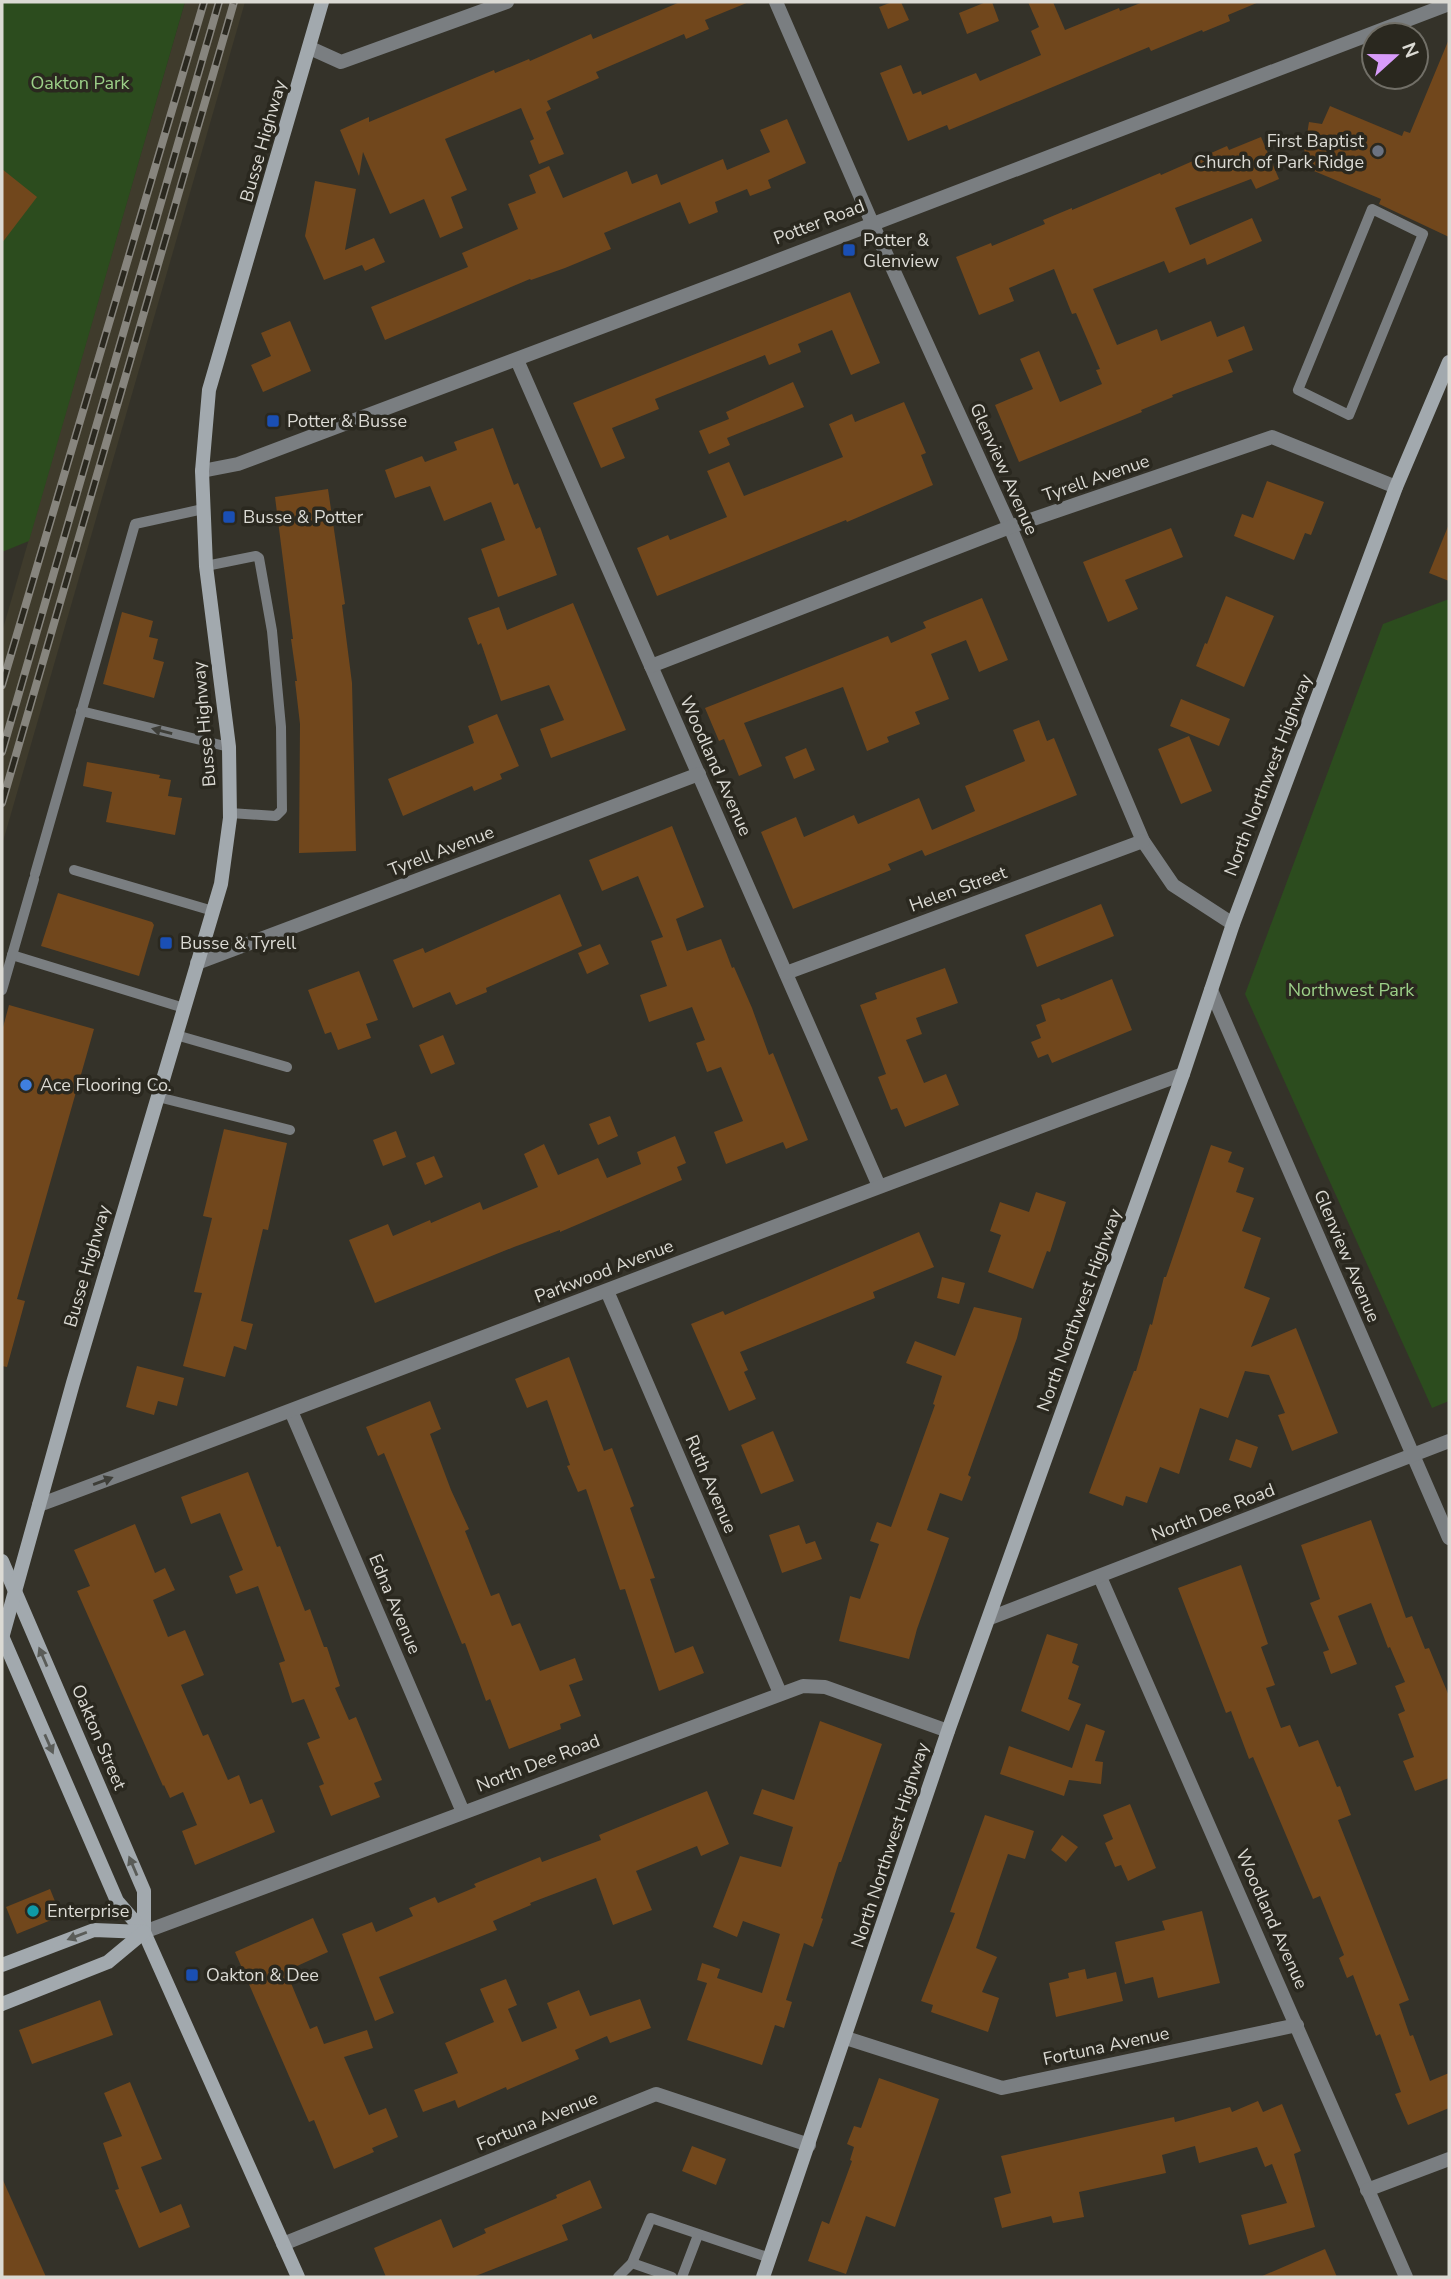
<svg xmlns="http://www.w3.org/2000/svg" width="1451" height="2279" viewBox="0 0 1451 2279" font-family="'Nunito Sans',sans-serif">
<style>
.built{fill:#3f3b2c}
.green{fill:#2c4c1e}
.building{fill:#71471c}
.lines{fill:none;stroke-linecap:round;stroke-linejoin:round}
.service{stroke:#7a7e81;stroke-width:10}
.minor{stroke:#7a7e81;stroke-width:14}
.tertiary{stroke:#7a7e81;stroke-width:14}
.secondary{stroke:#a2a9ae;stroke-width:14}
.rail-casing{stroke:#87857e;stroke-width:8}
.rail{stroke:#2a281f;stroke-width:5;stroke-dasharray:16;stroke-linecap:butt}
.oneway{fill:#3e3e38}
.oneway2{fill:#5a5c58}
.worship-dot{fill:#6b7280;stroke:#2a281f;stroke-width:2.5}
.transit-dot{fill:#1a4fb4;stroke:#2a281f;stroke-width:2.5}
.shop-dot{fill:#3f7fe0;stroke:#2a281f;stroke-width:2.5}
.culture-dot{fill:#0f9aa8;stroke:#2a281f;stroke-width:2.5}
.labels{text-anchor:middle;stroke-width:7;stroke-linejoin:round;paint-order:stroke}
.park-label{font-size:18px;fill:#9cd088;stroke:#2a281f}
.street-label{font-size:18px;fill:#dbdad4;stroke:#2a281f}
.poi-label{font-size:18px;fill:#dbdad4;stroke:#2a281f;text-anchor:start}
</style>
<rect width="100%" height="100%" fill="#343229"/>
<polygon class="built" points="185,2 245,2 2,845 2,632"/>
<g class="green">
<polygon points="2,2 185,2 29,541 2,552"/>
<polygon points="1449,599 1449,1401 1432,1408 1245,994 1383,624"/>
</g>
<g class="building">
<polygon points="680,2 749,2 705,20 709,29 686,39 684,34 596,72 599,78 547,101 551,109 546,112 564,154 539,164 530,141 534,139 521,108 445,139 467,190 451,197 463,228 440,238 424,199 390,214 363,152 359,176 340,130 369,117 369,122 494,70 495,73 529,59 530,61 591,34 593,39"/>
<polygon points="892,2 901,2 909,20 888,29 879,7"/>
<polygon points="986,2 992,2 999,21 967,34 959,13"/>
<polygon points="1028,2 1053,2 1065,30 1119,8 1120,11 1143,2 1259,2 1228,15 1230,21 1203,32 1202,30 1151,51 1149,47 949,130 947,125 908,141 880,73 901,65 913,94 921,91 922,95 976,73 980,81 1041,55 1031,31 1039,27"/>
<polygon points="1449,39 1449,237 1379,204 1381,199 1302,166 1309,122 1322,124 1330,106 1402,136 1404,131 1410,133"/>
<polygon points="787,119 806,163 768,180 771,188 750,196 747,189 715,202 718,212 689,224 680,202 604,233 611,249 565,268 531,280 530,279 385,340 371,307 468,267 462,253 518,229 508,204 536,193 529,175 549,166 563,198 627,171 632,184 657,174 661,185 723,159 727,170 770,152 760,130"/>
<polygon points="1261,137 1279,179 1256,189 1251,179 1175,208 1190,245 1252,218 1262,241 1207,265 1205,258 1169,273 1164,261 1093,289 1117,345 1157,329 1161,341 1211,321 1217,337 1244,326 1253,350 1228,360 1233,372 1172,395 1173,397 1141,410 1142,412 1019,462 995,405 1033,389 1020,359 1039,351 1060,402 1102,384 1096,370 1100,369 1076,313 1072,314 1054,269 1009,288 1014,301 979,315 956,257 991,243 992,246 1045,224 1043,220 1072,208 1072,210 1160,173 1161,175 1227,146 1229,150"/>
<polygon points="2,169 37,197 2,243"/>
<polygon points="315,181 356,189 345,250 374,238 385,262 365,271 362,265 324,280 305,236"/>
<polygon points="850,292 880,363 851,375 832,330 798,344 801,352 769,365 765,355 655,399 659,409 612,428 625,458 601,468 573,403"/>
<polygon points="290,321 311,371 263,392 251,365 271,356 261,333"/>
<polygon points="793,382 804,407 727,438 730,445 709,454 699,431 729,419 726,412"/>
<polygon points="904,402 926,453 921,455 933,485 847,522 846,520 657,596 637,548 668,535 670,540 727,517 707,471 729,462 744,496 843,457 829,424 852,414 855,422"/>
<polygon points="493,428 514,485 518,483 536,529 540,527 557,575 498,597 481,549 505,540 491,502 444,521 430,486 395,498 385,470 422,456 425,462 457,450 454,442"/>
<polygon points="1267,481 1324,502 1311,535 1305,533 1294,560 1234,536 1242,514 1253,518"/>
<polygon points="328,489 345,604 342,605 352,683 356,851 299,853 300,724 295,681 297,681 291,639 293,639 275,497"/>
<polygon points="1449,524 1449,581 1429,573"/>
<polygon points="1171,528 1183,557 1125,580 1138,609 1108,622 1083,562"/>
<polygon points="1226,596 1274,616 1244,687 1196,666 1205,643 1207,644"/>
<polygon points="982,598 1008,660 979,672 966,640 931,654 949,699 915,712 920,724 887,737 889,742 867,751 843,687 744,723 762,766 739,776 724,739 719,741 705,708 888,636 891,643 926,628 923,622"/>
<polygon points="573,603 626,730 551,758 540,729 564,720 549,685 501,701 481,643 478,645 468,618 499,607 507,630"/>
<polygon points="122,612 153,621 149,637 158,639 153,659 164,662 154,698 103,684"/>
<polygon points="1181,699 1230,719 1219,746 1170,726"/>
<polygon points="497,714 519,766 500,774 502,779 474,791 472,786 403,816 388,779 474,743 468,726"/>
<polygon points="1039,720 1047,741 1054,738 1077,795 925,856 922,850 888,864 891,870 793,909 761,832 796,817 804,837 854,815 858,824 919,798 932,830 975,811 965,786 1025,761 1013,730"/>
<polygon points="1189,736 1212,791 1181,804 1158,749"/>
<polygon points="806,748 815,770 794,779 785,757"/>
<polygon points="87,762 160,775 159,778 171,780 168,796 182,798 175,835 106,822 112,792 83,786"/>
<polygon points="672,826 704,907 676,919 687,951 721,939 732,968 734,967 752,1008 769,1055 773,1053 808,1140 786,1149 783,1142 726,1164 714,1132 743,1121 721,1067 707,1072 696,1043 705,1040 692,1007 649,1022 640,995 667,986 651,941 663,937 638,876 602,891 589,860"/>
<polygon points="58,893 152,922 154,925 139,976 41,946"/>
<polygon points="560,894 582,946 486,988 487,992 456,1005 450,992 413,1008 393,960 423,948 425,953"/>
<polygon points="1101,904 1114,936 1037,967 1025,935"/>
<polygon points="600,944 609,964 587,974 578,953"/>
<polygon points="945,968 958,1003 916,1018 922,1034 906,1040 924,1083 946,1074 959,1105 905,1127 897,1108 891,1110 878,1077 886,1074 860,1005 877,999 875,993"/>
<polygon points="359,971 378,1020 366,1024 371,1038 338,1050 331,1032 325,1034 308,990"/>
<polygon points="1112,979 1132,1030 1052,1063 1048,1054 1038,1058 1031,1042 1041,1038 1036,1025 1046,1021 1041,1005 1059,998 1061,1000"/>
<polygon points="9,1005 94,1029 17,1299 25,1301 7,1367 2,1366 2,1031"/>
<polygon points="443,1035 455,1064 431,1074 419,1045"/>
<polygon points="610,1116 618,1136 598,1145 589,1124"/>
<polygon points="224,1129 287,1143 268,1230 263,1229 241,1321 253,1324 246,1350 234,1346 225,1377 183,1366 202,1293 194,1292 212,1218 203,1216"/>
<polygon points="396,1131 406,1157 383,1166 373,1140"/>
<polygon points="675,1136 686,1163 677,1167 682,1180 560,1232 560,1230 514,1247 375,1303 349,1240 388,1224 393,1236 430,1220 431,1223 480,1202 483,1210 538,1187 524,1154 544,1144 558,1175 598,1158 607,1178 641,1164 637,1152"/>
<polygon points="1211,1145 1232,1152 1228,1162 1244,1168 1236,1192 1254,1198 1242,1231 1261,1238 1244,1288 1270,1298 1251,1347 1296,1328 1338,1433 1292,1451 1278,1415 1285,1413 1269,1375 1245,1371 1228,1418 1200,1408 1179,1474 1160,1467 1147,1503 1126,1496 1123,1506 1089,1493 1134,1371 1136,1371 1150,1324 1152,1325 1164,1277 1166,1277"/>
<polygon points="434,1156 443,1177 425,1185 416,1163"/>
<polygon points="1036,1192 1066,1202 1050,1252 1047,1251 1033,1289 988,1272 1001,1235 990,1231 1000,1202 1029,1212"/>
<polygon points="919,1232 934,1267 873,1292 875,1298 740,1352 748,1370 744,1372 756,1399 729,1411 691,1324 723,1311 725,1315"/>
<polygon points="942,1277 965,1283 959,1304 937,1298"/>
<polygon points="974,1307 1022,1318 1017,1338 968,1475 971,1477 962,1501 940,1493 927,1530 949,1538 917,1629 909,1659 839,1641 850,1596 860,1599 879,1544 870,1541 877,1522 891,1527 935,1405 933,1404 942,1376 906,1363 915,1341 955,1356"/>
<polygon points="569,1357 604,1451 612,1448 634,1506 630,1508 655,1578 650,1579 675,1653 693,1646 704,1673 659,1691 625,1589 620,1590 586,1489 578,1492 567,1466 570,1465 547,1400 527,1408 515,1379"/>
<polygon points="137,1366 184,1378 177,1406 158,1401 154,1415 126,1407"/>
<polygon points="430,1401 441,1429 430,1434 451,1490 469,1529 465,1531 491,1596 499,1593 512,1626 520,1623 540,1671 575,1658 583,1680 569,1685 581,1716 560,1724 561,1729 509,1749 490,1699 486,1701 465,1643 462,1644 384,1453 378,1456 366,1427"/>
<polygon points="773,1431 794,1481 761,1494 741,1445"/>
<polygon points="1236,1439 1258,1447 1251,1468 1229,1460"/>
<polygon points="248,1472 277,1547 280,1546 305,1611 310,1609 324,1647 327,1647 340,1686 335,1688 349,1720 356,1717 382,1780 374,1783 380,1797 331,1816 319,1786 324,1784 307,1743 320,1738 304,1699 292,1703 279,1663 285,1661 258,1586 236,1594 229,1576 243,1570 220,1513 191,1524 181,1497"/>
<polygon points="1371,1520 1406,1618 1412,1616 1425,1649 1429,1648 1449,1696 1449,1778 1415,1791 1403,1761 1414,1757 1398,1714 1405,1711 1395,1686 1405,1682 1390,1647 1388,1648 1371,1603 1338,1616 1357,1664 1331,1674 1323,1652 1329,1650 1310,1603 1320,1599 1301,1545"/>
<polygon points="135,1524 155,1573 165,1568 175,1590 153,1600 168,1637 185,1630 204,1675 181,1685 203,1736 208,1734 228,1780 239,1775 250,1804 262,1799 275,1832 195,1865 182,1831 197,1825 183,1792 170,1798 164,1785 163,1786 77,1591 90,1586 74,1550"/>
<polygon points="799,1525 806,1544 815,1541 822,1559 782,1573 769,1535"/>
<polygon points="1241,1565 1268,1644 1261,1647 1275,1685 1266,1688 1281,1728 1290,1725 1299,1747 1318,1740 1337,1787 1340,1786 1351,1815 1338,1820 1409,2000 1399,2004 1410,2036 1413,2035 1430,2081 1449,2073 1449,2108 1408,2125 1395,2094 1401,2092 1380,2034 1376,2036 1353,1975 1347,1978 1339,1958 1344,1955 1320,1896 1313,1899 1253,1757 1249,1759 1231,1711 1226,1713 1178,1588"/>
<polygon points="1047,1634 1078,1644 1072,1663 1079,1666 1068,1699 1081,1704 1069,1731 1021,1711"/>
<polygon points="820,1721 882,1744 841,1862 839,1862 821,1918 823,1919 813,1947 804,1943 786,2000 792,2002 784,2028 775,2025 762,2065 687,2040 707,1983 697,1980 702,1963 720,1969 717,1978 762,1993 780,1934 743,1921 737,1937 713,1927 740,1856 781,1867 793,1827 753,1814 762,1789 794,1800"/>
<polygon points="1086,1724 1105,1731 1095,1761 1103,1762 1101,1784 1069,1780 1064,1796 1000,1774 1009,1746 1072,1768"/>
<polygon points="707,1791 729,1844 701,1856 697,1846 636,1871 652,1910 613,1925 596,1878 530,1903 531,1905 493,1921 497,1930 379,1977 394,2013 375,2021 342,1934 372,1922 376,1932 413,1916 409,1908 435,1897 438,1903 476,1887 474,1884 540,1857 542,1862 601,1840 599,1835"/>
<polygon points="1130,1804 1156,1868 1128,1881 1121,1865 1115,1867 1105,1843 1113,1839 1103,1815"/>
<polygon points="985,1815 1034,1831 1025,1859 1008,1854 976,1948 997,1957 982,1992 999,1998 988,2032 931,2012 933,2005 921,2001 955,1913 950,1912"/>
<polygon points="1062,1835 1078,1847 1066,1862 1051,1850"/>
<polygon points="50,1889 61,1916 17,1934 6,1907"/>
<polygon points="1202,1911 1220,1983 1158,1998 1153,1977 1125,1984 1115,1942 1165,1930 1162,1921"/>
<polygon points="313,1918 328,1952 286,1971 310,2029 317,2026 324,2044 367,2030 373,2048 344,2057 369,2115 386,2108 398,2137 372,2148 374,2152 334,2169 314,2120 309,2122 235,1952"/>
<polygon points="1085,1969 1087,1979 1116,1972 1123,2001 1056,2017 1049,1983 1069,1978 1068,1973"/>
<polygon points="506,1979 517,2005 508,2009 522,2042 557,2028 547,2003 579,1990 590,2016 640,1999 651,2028 610,2043 607,2036 575,2050 579,2059 507,2090 506,2087 458,2108 455,2100 423,2112 414,2090 458,2073 445,2043 494,2022 480,1989"/>
<polygon points="100,2000 113,2035 32,2064 19,2030"/>
<polygon points="879,2078 939,2099 895,2227 866,2216 846,2274 808,2261 822,2221 829,2224 852,2161 850,2160 854,2147 847,2144 854,2126 861,2128"/>
<polygon points="130,2082 162,2159 141,2167 160,2213 181,2204 190,2227 139,2248 115,2190 119,2189 103,2143 122,2136 104,2093"/>
<polygon points="1258,2101 1263,2112 1282,2104 1301,2151 1294,2154 1315,2227 1249,2245 1241,2215 1287,2203 1272,2164 1265,2167 1257,2147 1199,2163 1195,2146 1162,2155 1166,2173 1079,2192 1084,2217 1053,2223 1051,2216 1002,2228 994,2198 1011,2193 1001,2156 1174,2117 1175,2122 1230,2107 1232,2112"/>
<polygon points="692,2146 726,2159 716,2185 682,2171"/>
<polygon points="2,2178 46,2277 2,2277"/>
<polygon points="590,2180 602,2208 562,2225 568,2240 473,2277 386,2277 374,2248 441,2219 453,2248 486,2233 484,2229 557,2198 556,2195"/>
<polygon points="1325,2249 1337,2277 1260,2277"/>
</g>
<g class="lines">
<g class="service">
<polygon points="1372,209 1423,234 1349,415 1298,390"/>
<polyline points="206,566 256,556 259,558 272,631 281,727 282,810 276,816 230,813"/>
<polyline points="81,711 229,747"/>
<polyline points="74,870 213,911"/>
<polyline points="35,874 135,524 203,509"/>
<polyline points="12,955 184,1008"/>
<polyline points="2,990 34,879"/>
<polyline points="176,1035 287,1067"/>
<polyline points="158,1097 290,1130"/>
<polyline points="632,2263 672,2277"/>
<polyline points="618,2277 632,2263 651,2218 770,2258"/>
<polyline points="682,2277 698,2235"/>
</g>
<g class="minor">
<polyline points="776,2 872,223 1010,527 1143,841 1173,885 1233,924"/>
<polyline points="310,48 341,62 507,2"/>
<polyline points="517,360 879,1186"/>
<path d="M 202,471 L 238,464 C 643,314 1045,157 1449,4"/>
<polyline points="651,666 1010,527 1272,437 1396,487"/>
<polyline points="197,963 699,774"/>
<polyline points="786,973 1143,841"/>
<polyline points="1211,990 1449,1538"/>
<polyline points="607,1291 780,1693"/>
<polyline points="291,1411 463,1812"/>
<path d="M 39,1505 C 421,1363 800,1214 1183,1074"/>
<polyline points="1100,1577 1406,2277"/>
<polyline points="990,1618 1449,1441"/>
<polyline points="846,2038 1002,2088 1297,2025"/>
<polyline points="1367,2190 1449,2159"/>
<polyline points="283,2244 656,2094 809,2145"/>
</g>
<polyline class="tertiary" points="144,1932 803,1686 825,1687 948,1731"/>
<g class="secondary">
<polyline points="2,1561 144,1891 144,1932"/>
<polyline points="2,1636 117,1901 144,1932 298,2277"/>
<polyline points="2,1638 73,1383 221,884 230,818 229,747 206,566 202,471 209,390 322,2"/>
<polyline points="2,1965 94,1930 144,1932"/>
<polyline points="2,2004 108,1962 144,1932"/>
<polyline points="763,2277 948,1731 1183,1074 1233,924 1396,487 1449,362"/>
</g>
<g class="rail-casing">
<g id="rail">
<polyline points="2,685 204,2"/>
<polyline points="2,752 219,2"/>
<polyline points="2,803 234,2"/>
</g>
</g>
<use href="#rail" class="rail"/>
</g>
<defs><path id="oneway-solid" d="M-6-.8H1V-3.2L6.5 0L1 3.2V.8H-6Z" transform="scale(1.75)"/></defs>
<g class="oneway">
<use href="#oneway-solid" transform="translate(162 731) rotate(-166)"/>
<use href="#oneway-solid" transform="translate(103 1481) rotate(-20)"/>
</g>
<g class="oneway2">
<use href="#oneway-solid" transform="translate(43 1657) rotate(-113)"/>
<use href="#oneway-solid" transform="translate(49 1744) rotate(66)"/>
<use href="#oneway-solid" transform="translate(133 1866) rotate(-113)"/>
<use href="#oneway-solid" transform="translate(77 1936) rotate(159)"/>
</g>
<circle class="worship-dot" cx="1378" cy="151" r="7"/>
<g class="transit-dot">
<rect x="842" y="243" width="14" height="14" rx="3.5"/>
<rect x="266" y="414" width="14" height="14" rx="3.5"/>
<rect x="222" y="510" width="14" height="14" rx="3.5"/>
<rect x="159" y="936" width="14" height="14" rx="3.5"/>
<rect x="185" y="1968" width="14" height="14" rx="3.5"/>
</g>
<circle class="shop-dot" cx="26" cy="1085" r="7"/>
<circle class="culture-dot" cx="33" cy="1911" r="7"/>
<g class="labels">
<g class="park-label">
<text x="80" y="89">Oakton Park</text>
<text x="1351" y="996">Northwest Park</text>
</g>
<g class="street-label">
<text transform="translate(263 141) rotate(-74)" y="6">Busse Highway</text>
<text transform="translate(819 222) rotate(-21)" y="6">Potter Road</text>
<text transform="translate(1004 469) rotate(66)" y="6">Glenview Avenue</text>
<text transform="translate(1096 478) rotate(-19)" y="6">Tyrell Avenue</text>
<text transform="translate(204 724) rotate(-95)" y="6">Busse Highway</text>
<text transform="translate(716 766) rotate(66)" y="6">Woodland Avenue</text>
<text transform="translate(1268 775) rotate(-69)" y="6">North Northwest Highway</text>
<text transform="translate(441 851) rotate(-21)" y="6">Tyrell Avenue</text>
<text transform="translate(958 889) rotate(-20)" y="6">Helen Street</text>
<text transform="translate(1347 1256) rotate(67)" y="6">Glenview Avenue</text>
<text transform="translate(87 1266) rotate(-74)" y="6">Busse Highway</text>
<text transform="translate(604 1271) rotate(-21)" y="6">Parkwood Avenue</text>
<text transform="translate(1079 1310) rotate(-70)" y="6">North Northwest Highway</text>
<text transform="translate(711 1484) rotate(67)" y="6">Ruth Avenue</text>
<text transform="translate(1213 1512) rotate(-21)" y="6">North Dee Road</text>
<text transform="translate(395 1604) rotate(67)" y="6">Edna Avenue</text>
<text transform="translate(99 1737) rotate(67)" y="6">Oakton Street</text>
<text transform="translate(538 1763) rotate(-21)" y="6">North Dee Road</text>
<text transform="translate(890 1845) rotate(-72)" y="6">North Northwest Highway</text>
<text transform="translate(1272 1919) rotate(66)" y="6">Woodland Avenue</text>
<text transform="translate(1106 2046) rotate(-12)" y="6">Fortuna Avenue</text>
<text transform="translate(537 2121) rotate(-22)" y="6">Fortuna Avenue</text>
</g>
<g class="poi-label">
<text x="1364" y="147" text-anchor="end">First Baptist<tspan x="1364" dy="21">Church of Park Ridge</tspan></text>
<text x="863" y="246">Potter &amp;<tspan x="863" dy="21">Glenview</tspan></text>
<text x="287" y="427">Potter &amp; Busse</text>
<text x="243" y="523">Busse &amp; Potter</text>
<text x="180" y="949">Busse &amp; Tyrell</text>
<text x="40" y="1091">Ace Flooring Co.</text>
<text x="47" y="1917">Enterprise</text>
<text x="206" y="1981">Oakton &amp; Dee</text>
</g>
</g>
<rect width="1451" height="2279" fill="none" stroke="#dbdad4" stroke-width="7"/>
<g transform="translate(1395 56) rotate(69)"><circle r="33" fill="#2a281f" stroke="#716f67" stroke-width="2"/>
<path d="M0-5L12 26L0 18L-12 26Z" fill="#d79bf9"/>
<text y="-10" font-size="19" font-weight="bold" text-anchor="middle" fill="#dbdad4">N</text>
</g>
</svg>
